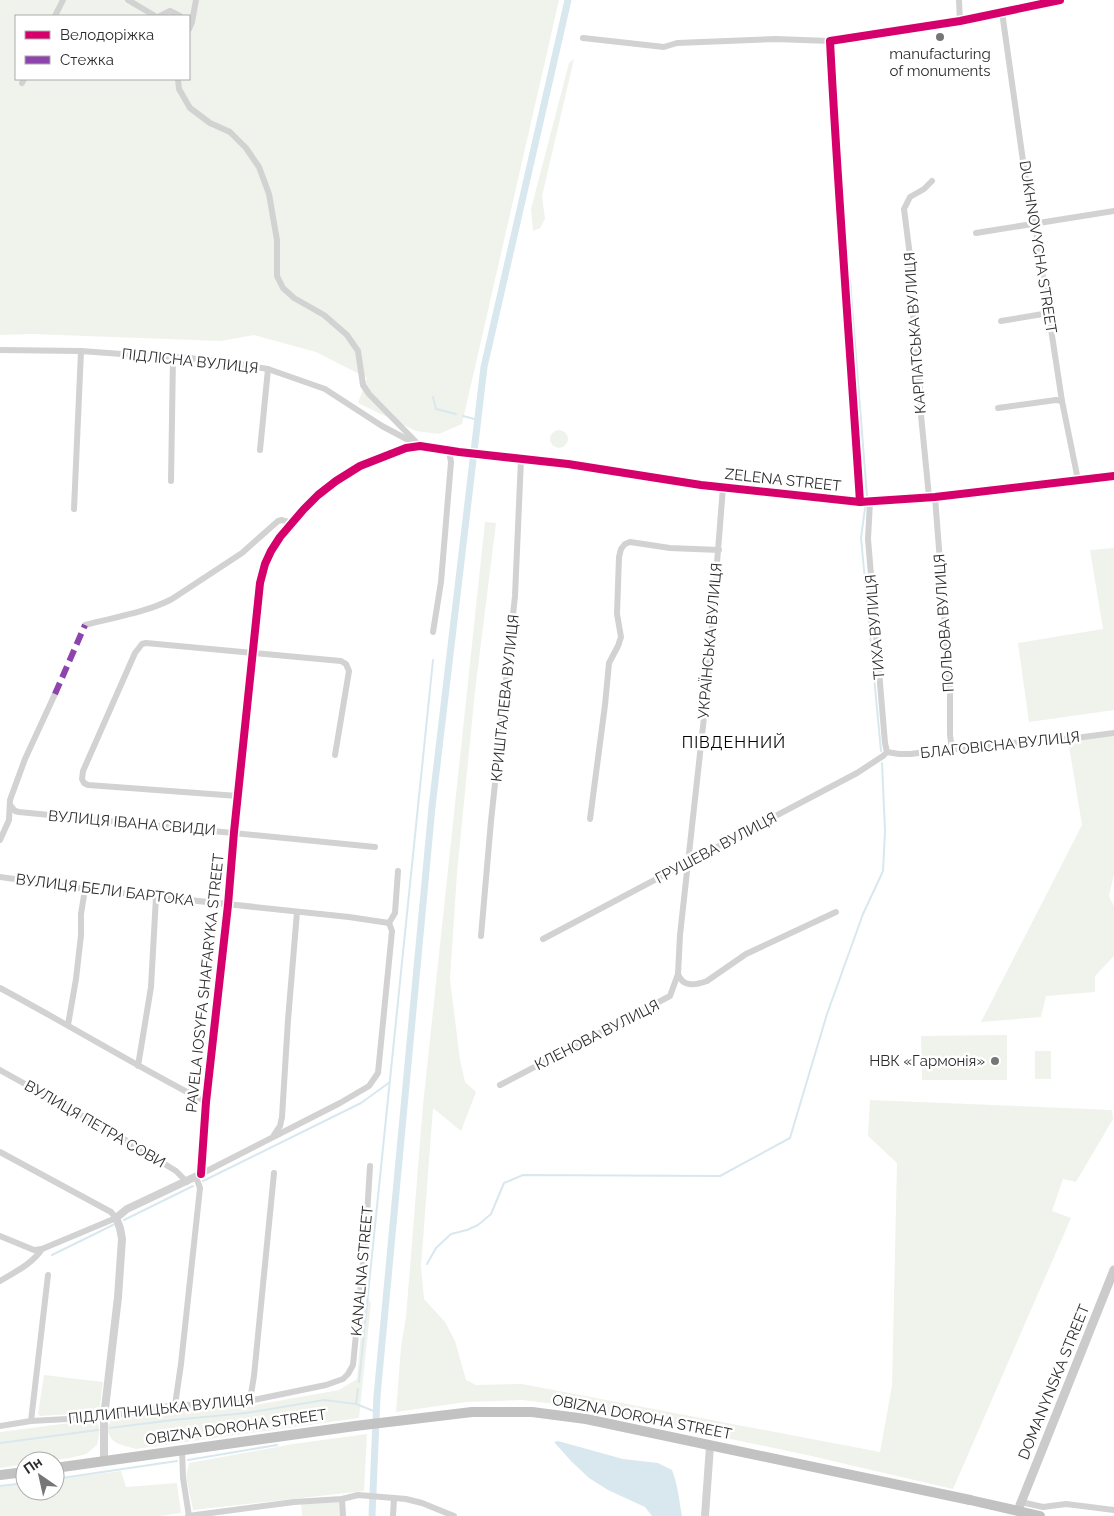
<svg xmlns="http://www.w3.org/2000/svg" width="1114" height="1516" viewBox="0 0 1114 1516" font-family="Raleway,sans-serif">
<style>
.green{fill:#f0f3ec;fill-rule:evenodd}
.water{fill:#d9e8ef}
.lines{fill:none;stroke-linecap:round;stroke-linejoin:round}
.stream{stroke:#d9e8ef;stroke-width:2}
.canal{stroke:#d9e8ef;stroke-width:7}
.minor{stroke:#d2d2d2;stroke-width:6}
.tertiary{stroke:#d2d2d2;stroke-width:8}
.secondary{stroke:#cbcbcb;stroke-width:9}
.trunk{stroke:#c2c2c2;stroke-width:10}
.trunk-bridge{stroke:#c2c2c2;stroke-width:10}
.quiet{stroke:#8e44ad;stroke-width:6;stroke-dasharray:12 6;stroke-linecap:butt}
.cycleway-casing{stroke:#fff;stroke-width:11}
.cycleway{stroke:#d6006c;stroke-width:8}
.poi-dot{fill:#767676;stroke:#fff;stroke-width:2}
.labels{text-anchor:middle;stroke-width:5;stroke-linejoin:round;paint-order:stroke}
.poi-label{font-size:15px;fill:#2d2d2d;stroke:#fff}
.street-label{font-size:15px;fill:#2d2d2d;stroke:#fff}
.neighbourhood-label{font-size:16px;letter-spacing:1px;fill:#000;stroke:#fff}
</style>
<rect width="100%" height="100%" fill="#fff"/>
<g class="green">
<path d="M 0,0 L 559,0 L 462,424 L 439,434 L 416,431 L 358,403 L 367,378 L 316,352 L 254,335 L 221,341 L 32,334 L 0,335 ZM 16,16 L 189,16 L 189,79 L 16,79 Z"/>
<polygon points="574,59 542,196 545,219 540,228 533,231 531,209 569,63"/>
<circle cx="559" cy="439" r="9"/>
<polygon points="485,522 496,523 475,691 457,873 450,979 460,1060 465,1082 476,1092 461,1131 433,1108 421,1266 424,1299 445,1322 455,1341 466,1380 476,1385 522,1384 880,1452 892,1386 897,1163 868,1136 870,1100 1112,1110 1113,1119 1076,1182 1063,1179 1052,1211 1071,1218 953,1489 807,1455 574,1406 521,1400 466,1402 396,1412 401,1347 406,1317 423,1105"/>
<polygon points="1114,548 1114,710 1029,722 1018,643 1103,629 1090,550"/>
<polygon points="1114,736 1114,874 1109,896 1114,906 1114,956 1095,976 1095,992 1046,996 1041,1017 981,1022 1082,825 1068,740"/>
<polygon points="1007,1035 1007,1080 922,1080 921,1036"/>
<rect x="1035" y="1051" width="16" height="28"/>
<path d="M 368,1298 L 371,1303 L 359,1418 L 136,1449 C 120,1444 110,1445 107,1427 L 112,1420 L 182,1409 L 238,1408 L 339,1390 L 357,1379 L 362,1319 Z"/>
<polygon points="44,1375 103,1382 99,1412 40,1416 38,1414"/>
<path d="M 93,1420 C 103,1426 99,1435 97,1445 L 86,1454 L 70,1458 L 46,1461 L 25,1461 L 25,1464 L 0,1468 L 0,1432 Z"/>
<polygon points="367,1434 364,1491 193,1510 186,1476 189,1463 293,1444"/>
<polygon points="121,1471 126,1487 177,1483 181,1513 159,1516 0,1516 0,1486 25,1483 25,1491 55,1491 55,1479"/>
<polygon points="342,1499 343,1516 302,1516 301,1502"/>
</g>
<path class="water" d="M 558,1441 L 623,1459 L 658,1463 L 672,1470 C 678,1485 679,1500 682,1516 L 652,1516 L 645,1507 L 608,1490 L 589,1478 L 571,1461 L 554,1442 Z"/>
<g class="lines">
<g class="stream">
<polyline points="850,280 867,496"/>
<polyline points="433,397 436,409 456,414"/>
<polyline points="463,416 478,420"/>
<polyline points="865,508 861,538 881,751"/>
<polyline points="203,1181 361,1103 390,1082"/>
<polyline points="124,1220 193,1186"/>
<polyline points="52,1255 113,1225"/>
<polyline points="427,1264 436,1248 451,1234 467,1230 478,1225 491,1214 504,1183 523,1175 720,1176 790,1138 827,1014 863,914 883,871 885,831 882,763"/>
<polyline points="359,1382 433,660"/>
<polyline points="356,1404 358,1389"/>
<polyline points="110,1428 173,1420 246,1413 324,1400 356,1404 376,1412"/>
<polyline points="0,1443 98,1430"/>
<polyline points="188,1460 277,1445"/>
<polyline points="55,1479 177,1461"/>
<polyline points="0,1486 25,1483"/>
</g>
<polyline class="canal" points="372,1516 377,1396 432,807 484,367 568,0"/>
<g class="minor">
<polyline points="128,0 155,16"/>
<polyline points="959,0 960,21"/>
<polyline points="1002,12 1024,168 1035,224 1062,401 1078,480"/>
<polyline points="55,16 63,0"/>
<polyline points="160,16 170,11 180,16"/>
<polyline points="189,29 192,22 196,0"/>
<polyline points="583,38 664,47 677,43 775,39 830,41"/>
<polyline points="178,79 179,89 190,108 210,123 230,132 246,148 259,167 269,194 277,240 277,276 283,288 294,298 324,315 347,335 358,351 363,385 369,394 420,446"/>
<polyline points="22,83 24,79"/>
<polyline points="976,233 1114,211"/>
<polyline points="1001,321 1049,313"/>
<polyline points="0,350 81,351 135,355 181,357 230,363 268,369 325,389 382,426 414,443"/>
<polyline points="998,408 1056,400 1062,401"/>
<polyline points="260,450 268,369"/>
<polyline points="171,481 173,357"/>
<polyline points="929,497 921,415 920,388 910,283 910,256 904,209 910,197 924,189 932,181"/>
<polyline points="935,497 950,691 950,735 952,749"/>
<path d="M 860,502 C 850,348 838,195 830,41 L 960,21 L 1060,0"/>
<polyline points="870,502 868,539 885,743 887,752"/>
<polyline points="74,509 81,351"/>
<path d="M 85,625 C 115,617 145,613 172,599 L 242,553 L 278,521 L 282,520 L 292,523"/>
<polyline points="433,632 441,582 451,462 449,451"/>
<polyline points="887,752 899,754 911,754 946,749 967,749 1021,742 1068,739 1114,733"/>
<polyline points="238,796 88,785 84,783 82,779 83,771 135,653 142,644 146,643 341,661 346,664 349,671 335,755"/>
<polyline points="11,806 15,811 19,812 375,847"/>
<polyline points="590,819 605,705 609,663 618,646 621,637 617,614 619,557 621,549 625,544 630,542 670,548 719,550"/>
<polyline points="0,840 9,820 10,800 25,759 55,694"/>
<polyline points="0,877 85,889 349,917 389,923"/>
<polyline points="481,936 491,821 515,596 521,459"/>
<polyline points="543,939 857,773 883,756 887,752"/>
<polyline points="678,974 680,935 707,690 723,487"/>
<path d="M 0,988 C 69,1025 136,1066 206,1102"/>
<polyline points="68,1025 76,979 81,935 81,914 85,889"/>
<polyline points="138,1066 151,987 156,897"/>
<polyline points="0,1070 124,1139 176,1171 187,1182"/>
<path d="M 500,1085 L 670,996 L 678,974 C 683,988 696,985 707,981 L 746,954 L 836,912"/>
<polyline points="274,1135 280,1126 282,1117 288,1020 297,912"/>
<path d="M 0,1152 L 111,1212 L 116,1218 L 42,1249 C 32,1264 15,1272 0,1281"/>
<polyline points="201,1174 340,1103 369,1086 378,1073 392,931 389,923 395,913 398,871"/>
<polyline points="0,1236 34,1250 42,1249"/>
<polyline points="250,1400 254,1376 274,1173"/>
<polyline points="175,1405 181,1364 200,1188 196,1177"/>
<polyline points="31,1421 48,1275"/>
<polyline points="0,1426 31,1421 104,1417 175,1405 234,1404 326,1385 343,1379 348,1374 353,1365 366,1232 370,1166"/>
<polyline points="182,1449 183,1478 189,1516"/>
<polyline points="342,1499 343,1516"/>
<polyline points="1021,1502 1043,1507 1066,1504 1114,1510"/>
<polyline points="188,1516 294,1502 342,1499 358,1495 406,1499 422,1503 454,1516"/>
<polyline points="393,1516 394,1498"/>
</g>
<g class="tertiary">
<polyline points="104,1461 104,1417 118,1297 122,1239 120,1228 116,1218 127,1209 201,1174 206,1102 228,905 234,832 260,583 265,564 271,551 280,537 304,509 318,495 336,481 360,466 406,448 420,446 459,452 568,464 701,485 860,502 935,497 1114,476"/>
<polyline points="705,1516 710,1446"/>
</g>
<polyline class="secondary" points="1020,1505 1114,1270"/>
<g class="trunk">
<polyline points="55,1468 355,1426 472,1412 532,1412 586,1419 970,1500"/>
<polyline points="0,1475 25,1472"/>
</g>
<polyline class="trunk-bridge" points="970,1500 1040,1516"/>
<polyline class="quiet" points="55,694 85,625"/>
<g class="cycleway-casing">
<g id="cycleway">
<path d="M 860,502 C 850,348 838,195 830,41 L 960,21 L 1060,0"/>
<polyline points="201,1174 206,1102 228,905 234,832 260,583 265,564 271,551 280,537 304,509 318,495 336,481 360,466 406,448 420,446 459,452 568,464 701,485 860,502 935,497 1114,476"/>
</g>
</g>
<use href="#cycleway" class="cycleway"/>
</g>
<g class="poi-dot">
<circle cx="940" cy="37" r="5"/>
<circle cx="995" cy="1061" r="5"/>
</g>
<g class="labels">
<g class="poi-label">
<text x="940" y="59">manufacturing<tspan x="940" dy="17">of monuments</tspan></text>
<text x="985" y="1066" text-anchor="end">НВК «Гармонія»</text>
</g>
<g class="street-label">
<text transform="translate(1038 247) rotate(81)" y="5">DUKHNOVYCHA STREET</text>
<text transform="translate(915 333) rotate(-94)" y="5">КАРПАТСЬКА ВУЛИЦЯ</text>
<text transform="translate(190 361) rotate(6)" y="5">ПІДЛІСНА ВУЛИЦЯ</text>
<text transform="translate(783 480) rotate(6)" y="5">ZELENA STREET</text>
<text transform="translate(944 623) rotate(-94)" y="5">ПОЛЬОВА ВУЛИЦЯ</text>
<text transform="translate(875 627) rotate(-95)" y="5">ТИХА ВУЛИЦЯ</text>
<text transform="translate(710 641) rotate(-85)" y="5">УКРАЇНСЬКА ВУЛИЦЯ</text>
<text transform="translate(505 698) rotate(-84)" y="5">КРИШТАЛЕВА ВУЛИЦЯ</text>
<text transform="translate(1000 745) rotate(-6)" y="5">БЛАГОВІСНА ВУЛИЦЯ</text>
<text transform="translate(132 823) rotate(5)" y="5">ВУЛИЦЯ ІВАНА СВИДИ</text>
<text transform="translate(716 848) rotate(-28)" y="5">ГРУШЕВА ВУЛИЦЯ</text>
<text transform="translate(105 890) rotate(7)" y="5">ВУЛИЦЯ БЕЛИ БАРТОКА</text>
<text transform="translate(205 983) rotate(-84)" y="5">PAVELA IOSYFA SHAFARYKA STREET</text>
<text transform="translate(597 1035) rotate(-27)" y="5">КЛЕНОВА ВУЛИЦЯ</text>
<text transform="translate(95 1124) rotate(30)" y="5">ВУЛИЦЯ ПЕТРА СОВИ</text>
<text transform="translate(362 1271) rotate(-85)" y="5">KANALNA STREET</text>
<text transform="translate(1054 1382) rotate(-68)" y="5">DOMANYNSKA STREET</text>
<text transform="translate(161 1409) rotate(-6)" y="5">ПІДЛИПНИЦЬКА ВУЛИЦЯ</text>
<text transform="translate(642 1417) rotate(11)" y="5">OBIZNA DOROHA STREET</text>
<text transform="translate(236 1427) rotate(-8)" y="5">OBIZNA DOROHA STREET</text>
</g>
<g class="neighbourhood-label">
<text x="734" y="748">ПІВДЕННИЙ</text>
</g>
</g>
<rect x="15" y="15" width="175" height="65" fill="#ffffff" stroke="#ababab"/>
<rect x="25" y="31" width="25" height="8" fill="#d6006c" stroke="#ababab"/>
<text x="60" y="40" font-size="15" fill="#2d2d2d">Велодоріжка</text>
<rect x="25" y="56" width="25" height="8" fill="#8e44ad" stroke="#ababab"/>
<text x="60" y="65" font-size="15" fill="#2d2d2d">Стежка</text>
<g transform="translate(40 1476) rotate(326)"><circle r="24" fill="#ffffff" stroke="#ababab"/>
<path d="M0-4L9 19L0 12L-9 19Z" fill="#767676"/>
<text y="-8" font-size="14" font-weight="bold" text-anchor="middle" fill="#2d2d2d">Пн</text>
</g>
</svg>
